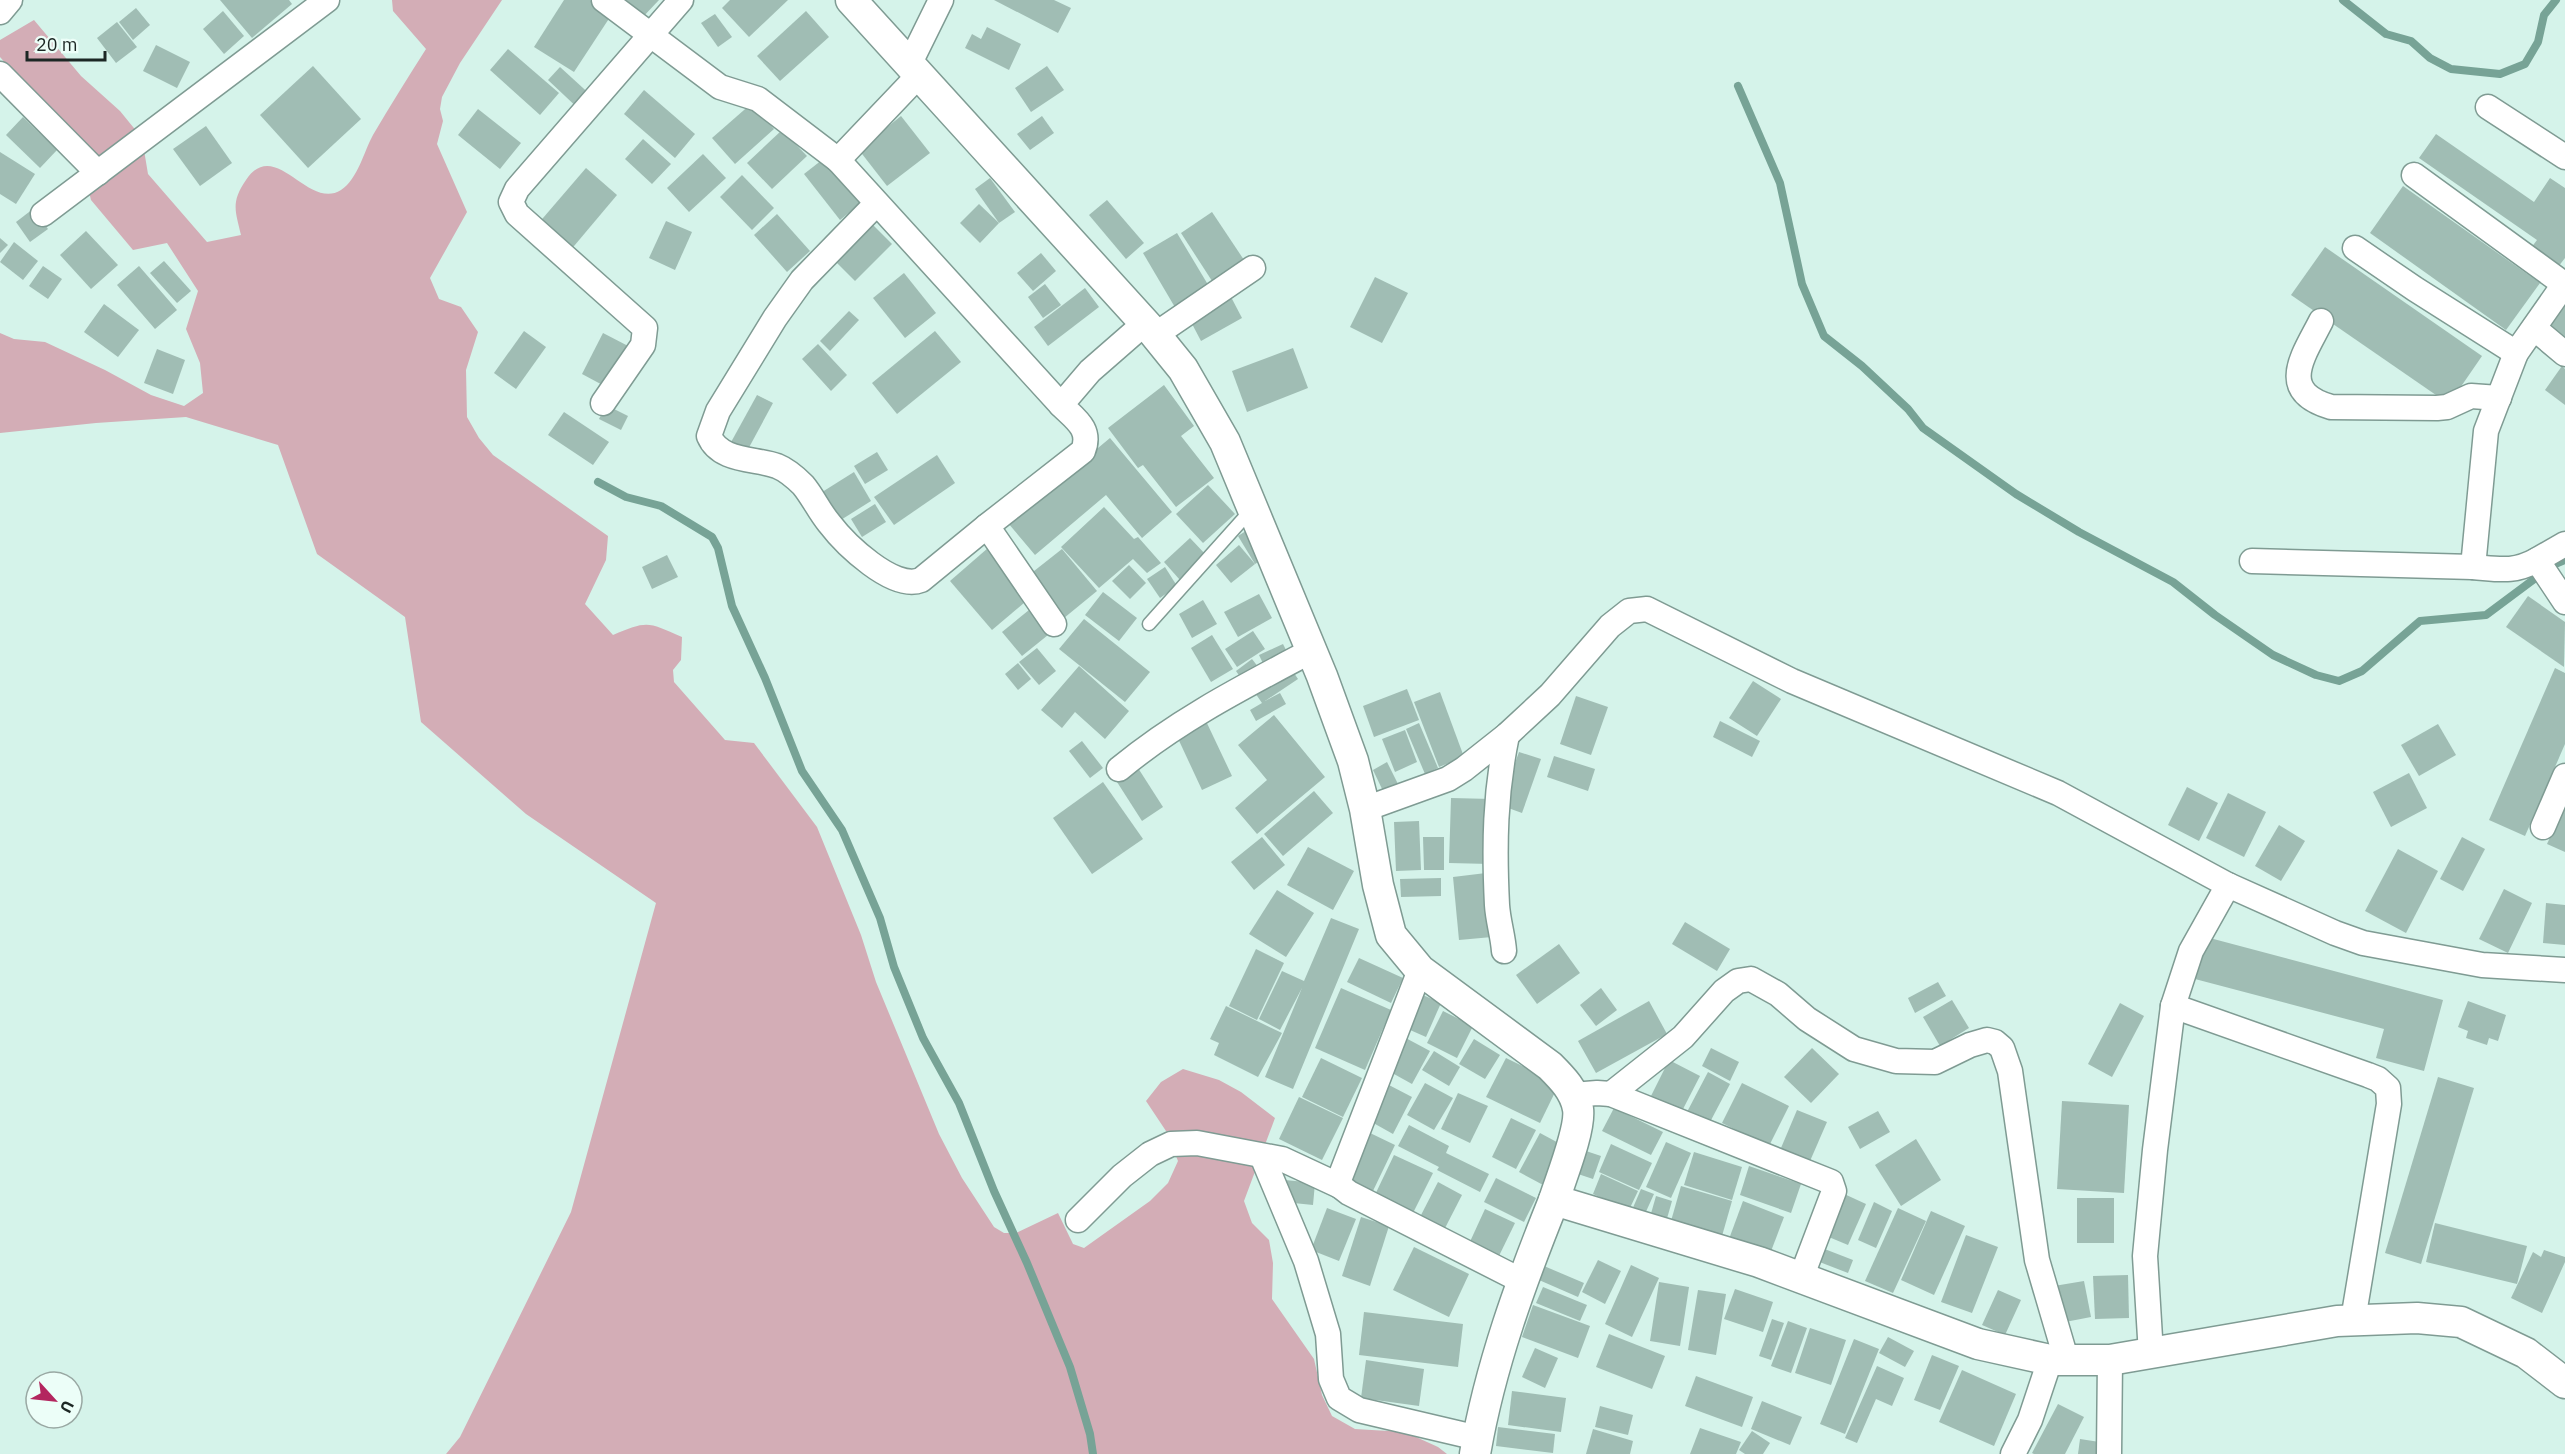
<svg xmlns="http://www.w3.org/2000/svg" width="2565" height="1454" viewBox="0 0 2565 1454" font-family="'IBM Plex Sans',sans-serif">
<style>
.green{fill:#d3adb6}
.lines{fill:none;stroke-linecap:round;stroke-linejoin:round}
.stream{stroke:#77a396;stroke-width:8}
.building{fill:#a0bdb4}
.service-casing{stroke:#7f9b93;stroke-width:15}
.minor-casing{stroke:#7f9b93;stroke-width:27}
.tertiary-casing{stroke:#7f9b93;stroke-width:33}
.service{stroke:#fff;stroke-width:12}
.minor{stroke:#fff;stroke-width:24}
.tertiary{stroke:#fff;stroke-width:30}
</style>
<rect width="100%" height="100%" fill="#d5f3ea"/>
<path class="green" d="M 392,0 L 502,0 L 460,63 L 442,97 L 440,109 L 443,121 L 437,144 L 467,212 L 430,278 L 439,299 L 461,307 L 478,332 L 466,370 L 467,417 L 479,438 L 493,455 L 608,536 L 606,560 L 585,604 L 613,635 C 648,620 648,622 682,637 L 681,660 L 673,670 L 674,682 L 725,740 L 754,743 L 817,827 L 861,935 L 876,982 L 939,1134 L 962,1178 L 994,1227 L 1004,1233 L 1016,1233 L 1058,1213 L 1073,1244 L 1084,1248 L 1150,1201 L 1168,1183 L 1178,1161 L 1171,1144 L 1170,1137 L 1146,1101 L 1161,1082 L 1183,1069 L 1219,1080 L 1241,1092 L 1275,1118 L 1244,1201 L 1252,1223 L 1269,1240 L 1273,1263 L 1272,1299 L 1314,1359 L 1322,1395 L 1332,1416 L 1355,1429 L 1405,1432 L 1438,1447 L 1447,1454 L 446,1454 L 460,1437 L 571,1212 L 656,903 L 526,814 L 421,722 L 405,617 L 317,554 L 278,445 L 186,417 L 96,423 L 0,433 L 0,333 L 14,339 L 45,342 L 105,370 L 151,395 L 184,406 L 203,393 L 200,363 L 186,329 L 198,291 L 167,243 L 133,250 L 91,200 L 78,146 L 0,57 L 0,40 L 34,20 L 81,76 L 120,111 L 142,138 L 148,174 L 207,242 L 241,235 C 235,210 231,202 246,180 C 275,136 308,211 341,190 C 358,179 364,151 373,135 C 390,106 408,77 426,49 L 393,11 Z"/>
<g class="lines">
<g class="stream">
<polyline points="2343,0 2386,34 2411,41 2430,58 2451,69 2500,74 2525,64 2538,42 2544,15 2556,0"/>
<polyline points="1738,86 1780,183 1802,284 1824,336 1862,366 1908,409 1923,428 2016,494 2079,532 2173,582 2215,615 2273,655 2316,675 2339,681 2362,671 2420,621 2486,615 2553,565 2565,560"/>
<polyline points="598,482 626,497 661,506 712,537 718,548 732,606 765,678 802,771 842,830 880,918 894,967 923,1038 959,1103 994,1191 1027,1263 1070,1367 1090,1434 1093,1454"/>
</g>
</g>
<g class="building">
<polygon points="220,0 289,0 292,4 252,38"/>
<polygon points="564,0 590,0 612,14 574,72 534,47"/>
<polygon points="621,0 659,0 641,19"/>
<polygon points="730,0 788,0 749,37 722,8"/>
<polygon points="994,0 1054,0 1071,8 1058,33"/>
<polygon points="136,8 150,25 133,40 119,22"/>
<polygon points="223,11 244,36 224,54 203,29"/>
<polygon points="806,11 829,37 780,81 757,56"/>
<polygon points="715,14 732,37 718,47 701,23"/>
<polygon points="117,22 137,47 116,63 97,38"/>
<polygon points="987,27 1021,44 1009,70 965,48 972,34 981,39"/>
<polygon points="156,45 190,62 177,88 143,71"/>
<polygon points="508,49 559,93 540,115 490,70"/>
<polygon points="313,66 361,119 308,168 260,115"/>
<polygon points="1047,66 1064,90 1031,112 1015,88"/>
<polygon points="560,67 595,99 582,112 548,80"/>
<polygon points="644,90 695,134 675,158 624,114"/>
<polygon points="752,103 774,129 735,164 712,138"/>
<polygon points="478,109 521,143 500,169 458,135"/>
<polygon points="901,116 930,153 887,186 859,150"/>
<polygon points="1042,116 1054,133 1030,150 1017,134"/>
<polygon points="23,117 57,150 40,168 6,135"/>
<polygon points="206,126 232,163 200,186 173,149"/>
<polygon points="782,130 807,156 772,189 747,163"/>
<polygon points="2436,134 2534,202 2550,178 2565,188 2565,258 2558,267 2531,248 2537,240 2419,158"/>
<polygon points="643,139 671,164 652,184 625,159"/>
<polygon points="0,152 35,174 16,204 0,194"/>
<polygon points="703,154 726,178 689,212 667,188"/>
<polygon points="827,156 862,202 840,220 804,174"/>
<polygon points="586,168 617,195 569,252 537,225"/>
<polygon points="742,175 774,208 752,230 720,197"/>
<polygon points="990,178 1015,212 999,223 975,189"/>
<polygon points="2403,186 2540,283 2506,330 2370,233"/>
<polygon points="1107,200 1144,243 1126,259 1089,215"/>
<polygon points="979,204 999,223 980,243 960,223"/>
<polygon points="33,209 48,229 30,242 16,222"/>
<polygon points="1212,212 1246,263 1214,284 1181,233"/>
<polygon points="777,214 810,251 787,272 754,235"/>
<polygon points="666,221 692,232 675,270 649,258"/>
<polygon points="869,221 892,244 855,281 832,258"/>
<polygon points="86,231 118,265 91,289 60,255"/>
<polygon points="1177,233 1210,288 1176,309 1143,253"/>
<polygon points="0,238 8,245 0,253"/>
<polygon points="14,242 38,261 23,280 0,262"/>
<polygon points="2325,247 2482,356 2449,404 2291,295"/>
<polygon points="1041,253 1056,271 1033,291 1017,273"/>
<polygon points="164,261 191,291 177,303 150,273"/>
<polygon points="43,266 62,279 48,299 29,286"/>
<polygon points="139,266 177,310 155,329 117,285"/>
<polygon points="904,273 936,313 905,338 873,298"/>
<polygon points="1375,277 1408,293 1382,343 1350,327"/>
<polygon points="1045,284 1061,305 1043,318 1028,297"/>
<polygon points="1085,288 1099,307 1048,346 1034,327"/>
<polygon points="1231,297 1242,318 1201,341 1190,320"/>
<polygon points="2565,303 2565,340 2548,328"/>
<polygon points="104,304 139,330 118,357 84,332"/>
<polygon points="849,311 859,320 830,351 820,341"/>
<polygon points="524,331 546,347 516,389 494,373"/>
<polygon points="935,331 961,362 897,414 872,383"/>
<polygon points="603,333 632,348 610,389 582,374"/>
<polygon points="818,344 847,375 831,391 802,359"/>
<polygon points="1293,348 1308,388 1247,412 1232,371"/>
<polygon points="157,349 185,360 173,394 144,383"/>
<polygon points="2562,366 2565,369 2565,405 2545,390"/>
<polygon points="1164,385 1194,426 1181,436 1214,478 1176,507 1143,465 1138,468 1108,428"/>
<polygon points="757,395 773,403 746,453 730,444"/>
<polygon points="606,405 628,416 621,430 599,419"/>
<polygon points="564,412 609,442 593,465 548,435"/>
<polygon points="1110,438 1172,512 1142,538 1106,495 1035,555 1008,523"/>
<polygon points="877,452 888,470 865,484 854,466"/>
<polygon points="937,455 955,483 894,525 874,497"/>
<polygon points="854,472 871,501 836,523 819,494"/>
<polygon points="1208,485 1235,514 1203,543 1176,514"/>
<polygon points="875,504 886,522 862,537 851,519"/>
<polygon points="1104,507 1134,539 1138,537 1161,563 1147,573 1133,559 1099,588 1061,547"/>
<polygon points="1252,527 1269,555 1255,564 1238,536"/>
<polygon points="1190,538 1207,556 1180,580 1164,562"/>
<polygon points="1239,545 1255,564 1231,583 1216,565"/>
<polygon points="988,548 1031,597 992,630 950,581"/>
<polygon points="1062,549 1097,591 1064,618 1029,575"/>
<polygon points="667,555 678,577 652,589 642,567"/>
<polygon points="1129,565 1146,583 1130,599 1112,581"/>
<polygon points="1165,567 1177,586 1160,598 1147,579"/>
<polygon points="1103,592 1137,618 1119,641 1085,615"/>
<polygon points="1259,594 1272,618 1238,637 1224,612"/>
<polygon points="2528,596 2565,622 2564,667 2506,627"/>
<polygon points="1203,600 1217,624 1192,638 1179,614"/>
<polygon points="1029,610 1048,635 1022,656 1002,632"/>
<polygon points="1084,619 1150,672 1125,702 1059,649"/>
<polygon points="1253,631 1265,649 1237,667 1225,649"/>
<polygon points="1212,635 1233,669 1211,682 1191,648"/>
<polygon points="1283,644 1291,660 1267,672 1259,655"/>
<polygon points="1037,648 1056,671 1039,685 1019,662"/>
<polygon points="1252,659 1262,672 1245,684 1236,671"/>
<polygon points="1018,663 1031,679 1018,690 1005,674"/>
<polygon points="1079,666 1129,711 1105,739 1075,712 1062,728 1041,710"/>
<polygon points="1290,667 1298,679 1265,701 1280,693 1286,704 1256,721 1250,710 1262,703 1253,690"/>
<polygon points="2555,668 2565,673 2565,744 2525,836 2489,820"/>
<polygon points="1753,681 1781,699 1757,736 1729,718"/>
<polygon points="1407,689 1419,720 1374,737 1363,706"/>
<polygon points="1440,692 1464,757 1439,767 1414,702"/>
<polygon points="1576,696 1608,707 1591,755 1560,744"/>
<polygon points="1274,715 1325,777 1257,834 1235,808 1267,780 1238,745"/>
<polygon points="1205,719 1232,776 1202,790 1175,732"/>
<polygon points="1720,721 1760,741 1752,757 1713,737"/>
<polygon points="1419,723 1438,768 1425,774 1406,729"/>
<polygon points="2438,724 2456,755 2419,776 2401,745"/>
<polygon points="1405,730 1417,762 1395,772 1382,739"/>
<polygon points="1082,741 1103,768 1090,778 1069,751"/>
<polygon points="1519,752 1541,759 1522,813 1500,805"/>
<polygon points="1554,756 1595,769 1588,791 1547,777"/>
<polygon points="1387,762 1398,784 1383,791 1373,770"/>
<polygon points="1138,768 1163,807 1142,821 1117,782"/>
<polygon points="2409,773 2427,808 2391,827 2373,792"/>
<polygon points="1103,782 1143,839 1092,874 1053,818"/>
<polygon points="2187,787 2218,803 2199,841 2168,825"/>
<polygon points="1314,791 1333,813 1283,856 1264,834"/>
<polygon points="2228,793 2266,812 2244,857 2206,838"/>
<polygon points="1451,798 1492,799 1490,864 1449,863"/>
<polygon points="2565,804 2565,852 2547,844"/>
<polygon points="1419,821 1421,870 1396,871 1394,822"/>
<polygon points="2279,825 2305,841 2281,881 2255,866"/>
<polygon points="1262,837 1285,865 1254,890 1231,862"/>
<polygon points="1423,837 1444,837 1444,870 1424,870"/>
<polygon points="2462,837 2485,849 2463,891 2440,879"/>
<polygon points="1308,847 1354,871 1333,910 1287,885"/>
<polygon points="2398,849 2438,871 2406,933 2365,911"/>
<polygon points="1486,873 1492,937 1459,940 1453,877"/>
<polygon points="1441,878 1441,896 1401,897 1400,879"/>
<polygon points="2504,889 2532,903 2508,953 2479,939"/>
<polygon points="1277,890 1314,913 1286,957 1249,934"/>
<polygon points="2546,903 2565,905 2565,945 2543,943"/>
<polygon points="1331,918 1359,929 1293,1089 1265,1077 1302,988 1280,1030 1259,1019 1282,971 1304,981"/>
<polygon points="1685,922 1730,949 1717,971 1672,944"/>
<polygon points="2206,937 2443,1000 2424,1071 2376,1058 2384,1029 2195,979"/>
<polygon points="1559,944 1580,973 1537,1004 1516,975"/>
<polygon points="1256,949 1284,963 1257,1020 1229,1006"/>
<polygon points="1359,958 1403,978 1391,1003 1347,982"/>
<polygon points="1938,982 1946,996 1915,1013 1908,998"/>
<polygon points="1341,988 1391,1010 1365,1070 1315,1048"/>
<polygon points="1601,988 1617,1010 1596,1026 1580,1005"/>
<polygon points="1416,992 1441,1003 1426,1037 1401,1026"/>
<polygon points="1952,1000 1969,1028 1940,1046 1923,1017"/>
<polygon points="1649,1001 1667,1034 1596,1073 1578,1041"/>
<polygon points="2468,1001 2506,1015 2498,1041 2489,1038 2487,1045 2466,1038 2468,1031 2458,1027"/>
<polygon points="2120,1003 2144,1016 2112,1077 2088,1064"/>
<polygon points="1226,1006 1282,1033 1258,1077 1214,1055 1219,1043 1210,1039"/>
<polygon points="1443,1011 1473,1026 1457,1058 1427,1043"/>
<polygon points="1402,1036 1430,1051 1412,1084 1385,1069"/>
<polygon points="1474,1039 1500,1055 1485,1079 1459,1064"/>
<polygon points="1711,1048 1739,1062 1730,1081 1702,1066"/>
<polygon points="1812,1048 1839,1074 1811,1103 1784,1077"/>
<polygon points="1434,1051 1460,1067 1449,1086 1422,1070"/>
<polygon points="1321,1058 1362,1078 1343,1117 1302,1097"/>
<polygon points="1506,1058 1559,1084 1540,1123 1486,1097"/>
<polygon points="1669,1060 1700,1076 1682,1111 1651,1096"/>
<polygon points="1708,1072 1730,1084 1709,1124 1687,1112"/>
<polygon points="2438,1077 2474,1088 2421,1264 2385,1253"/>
<polygon points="1425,1083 1453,1098 1434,1130 1407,1115"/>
<polygon points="1742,1083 1789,1106 1769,1146 1722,1123"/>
<polygon points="1387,1084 1412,1097 1393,1134 1368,1120"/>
<polygon points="1458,1093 1488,1106 1470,1143 1441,1129"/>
<polygon points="1299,1097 1343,1118 1322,1160 1279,1139"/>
<polygon points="2062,1101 2129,1105 2124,1193 2057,1189"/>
<polygon points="1614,1108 1663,1132 1651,1155 1602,1131"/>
<polygon points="1797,1110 1827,1122 1810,1161 1781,1148"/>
<polygon points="1878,1111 1890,1132 1860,1149 1848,1127"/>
<polygon points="1511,1118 1536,1130 1516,1169 1492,1157"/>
<polygon points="1409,1125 1449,1146 1446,1153 1489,1174 1480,1192 1437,1170 1439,1167 1398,1146"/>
<polygon points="1368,1132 1395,1145 1372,1193 1345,1179"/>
<polygon points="1540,1133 1566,1147 1545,1186 1519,1172"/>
<polygon points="1916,1139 1941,1180 1901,1206 1875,1165"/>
<polygon points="1666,1142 1691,1153 1671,1198 1646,1187"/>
<polygon points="1611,1144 1652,1163 1639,1190 1599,1172"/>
<polygon points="1586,1151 1601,1156 1593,1179 1578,1174"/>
<polygon points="1694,1152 1742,1167 1732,1200 1684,1185"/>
<polygon points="1394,1155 1433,1173 1411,1217 1373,1199"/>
<polygon points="1749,1166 1801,1184 1791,1213 1740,1195"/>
<polygon points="1601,1174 1638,1191 1629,1210 1593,1194"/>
<polygon points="1496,1178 1536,1198 1524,1222 1484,1202"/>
<polygon points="1285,1180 1315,1183 1313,1205 1284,1202"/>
<polygon points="1438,1182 1462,1195 1443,1232 1419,1219"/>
<polygon points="1681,1186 1732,1201 1722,1236 1671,1221"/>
<polygon points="1641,1189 1654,1194 1644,1216 1632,1210"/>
<polygon points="1842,1193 1866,1204 1848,1245 1824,1235"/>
<polygon points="1656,1196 1672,1201 1666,1222 1650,1217"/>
<rect x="2077" y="1198" width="37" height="45"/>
<polygon points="1743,1201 1784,1217 1770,1254 1729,1239"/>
<polygon points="1874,1202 1892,1211 1876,1248 1858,1240"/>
<polygon points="1327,1208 1356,1219 1339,1261 1311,1250"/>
<polygon points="1898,1208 1926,1221 1893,1293 1865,1281"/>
<polygon points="1485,1209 1515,1223 1497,1260 1468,1246"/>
<polygon points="1931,1211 1965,1226 1934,1295 1901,1280"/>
<polygon points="1361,1217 1389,1226 1370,1286 1342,1276"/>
<polygon points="2435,1223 2527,1246 2517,1284 2426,1262"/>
<polygon points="1966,1235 1998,1247 1972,1313 1941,1302"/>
<polygon points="1414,1247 1469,1274 1449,1317 1393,1290"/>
<polygon points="1822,1248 1853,1260 1848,1273 1817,1261"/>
<polygon points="2544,1250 2565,1257 2565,1262 2542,1313 2511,1298 2533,1252 2541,1257"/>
<polygon points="1598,1260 1621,1271 1605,1304 1582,1292"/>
<polygon points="1631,1265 1659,1278 1632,1337 1605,1324"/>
<polygon points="1544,1266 1584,1283 1578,1297 1539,1280"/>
<polygon points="2128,1275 2129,1318 2095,1319 2093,1276"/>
<polygon points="2084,1281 2091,1317 2060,1323 2054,1286"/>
<polygon points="1659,1282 1689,1287 1680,1346 1650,1341"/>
<polygon points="1543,1287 1587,1305 1580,1321 1536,1303"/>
<polygon points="1735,1289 1773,1302 1763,1332 1724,1319"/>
<polygon points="1698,1290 1726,1294 1716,1355 1688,1350"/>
<polygon points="1998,1290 2021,1300 2005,1335 1982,1325"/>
<polygon points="1533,1305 1590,1326 1578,1358 1522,1337"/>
<polygon points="1364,1312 1463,1324 1458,1367 1359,1355"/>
<polygon points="1772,1319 1784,1323 1771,1360 1759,1356"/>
<polygon points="1788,1321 1807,1328 1791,1373 1771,1366"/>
<polygon points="1810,1328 1846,1340 1831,1385 1795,1373"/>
<polygon points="1609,1334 1665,1356 1652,1389 1596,1367"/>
<polygon points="1888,1337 1914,1351 1905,1367 1879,1353"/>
<polygon points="1854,1339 1879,1349 1845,1434 1820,1424"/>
<polygon points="1535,1348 1558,1358 1545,1388 1522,1377"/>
<polygon points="1932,1355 1959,1366 1940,1410 1914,1400"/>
<polygon points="1366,1360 1424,1369 1419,1406 1361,1398"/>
<polygon points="1877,1366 1904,1378 1892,1406 1876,1399 1857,1443 1845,1438"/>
<polygon points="1962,1370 2016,1394 1994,1446 1939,1422"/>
<polygon points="1696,1376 1753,1397 1742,1427 1685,1406"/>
<polygon points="1512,1391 1566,1398 1561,1432 1508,1425"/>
<polygon points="1762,1401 1802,1417 1790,1445 1751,1429"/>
<polygon points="2058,1404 2084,1417 2065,1454 2034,1454 2032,1453"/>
<polygon points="1600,1406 1633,1415 1628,1435 1595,1427"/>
<polygon points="1498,1427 1555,1434 1553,1453 1496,1446"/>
<polygon points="1700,1428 1741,1442 1736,1454 1690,1454"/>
<polygon points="1593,1429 1633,1441 1630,1454 1586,1454"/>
<polygon points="1752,1431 1770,1443 1763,1454 1745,1454 1739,1450"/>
<polygon points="2080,1439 2106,1443 2104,1454 2078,1454"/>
</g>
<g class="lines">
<g class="service-casing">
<polyline id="service" points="1149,624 1252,509"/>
</g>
<g class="minor-casing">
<g id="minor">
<polyline points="604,0 720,87 758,99 838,160 1061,405"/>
<polyline points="0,12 10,0"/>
<polyline points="909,65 941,0"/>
<polyline points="0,74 98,173"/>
<polyline points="2488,107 2565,157"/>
<polyline points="838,160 919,75"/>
<polyline points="2414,175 2564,284"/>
<path d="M 876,204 L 802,280 L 775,318 L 718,411 L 709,436 C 720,462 755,458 777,466 C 787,470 796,478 803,485 C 813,497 819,511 829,523 C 845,544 893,591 921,580 L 987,526"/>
<polyline points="43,214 327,0"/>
<polyline points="2355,248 2415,289 2516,353"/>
<path d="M 2321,321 C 2304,355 2276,391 2331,407 L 2437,408 L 2447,407 L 2471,396 L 2499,398"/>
<polyline points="2534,328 2565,354"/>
<polyline points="1155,335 1253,268"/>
<polyline points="603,403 643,345 645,328 517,214 511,202 517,189 681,0"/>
<polyline points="2537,560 2565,544"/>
<path d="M 2252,561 L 2473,567 C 2499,569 2513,573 2537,560 L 2565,602"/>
<polyline points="2473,567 2486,431 2516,353 2565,283"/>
<path d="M 1054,624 L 987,526 L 1083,451 C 1092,429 1075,419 1061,405 L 1090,371 L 1145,323"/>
<path d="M 1119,769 C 1178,720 1245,686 1311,651"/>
<polyline points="1365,809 1448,779 1464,769 1507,735 1550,695 1610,626 1629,611 1647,609 1792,681 2058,793 2228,885 2335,933 2363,943 2482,965 2565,970"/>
<polyline points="2543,827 2565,776"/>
<path d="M 1504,951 C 1503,936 1498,921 1497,905 C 1494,845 1495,793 1507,735"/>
<polyline points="1420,970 1339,1180 1340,1186 1349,1193 1522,1281"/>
<polyline points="2173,1006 2368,1075 2378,1079 2388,1088 2389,1104 2353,1320"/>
<polyline points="1611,1094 1683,1037 1724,991 1738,981 1751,979 1778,994 1807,1019 1854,1049 1896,1061 1935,1062 1970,1045 1987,1040 1995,1042 2002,1048 2010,1071 2037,1260 2067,1362"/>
<polyline points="1573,1095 1597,1093 1611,1094 1831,1182 1834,1191 1801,1278"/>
<polyline points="1262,1156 1306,1261 1328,1334 1331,1379 1339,1398 1359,1410 1478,1438"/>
<polyline points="1078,1220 1122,1176 1150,1154 1171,1144 1197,1143 1282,1159 1340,1186"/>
<polyline points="2151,1354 2145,1256 2155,1150 2173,1006 2191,951 2228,885"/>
<polyline points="2013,1454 2030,1420 2050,1360"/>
<polyline points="2109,1454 2110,1360"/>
</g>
</g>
<g class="tertiary-casing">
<g id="tertiary">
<path d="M 851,0 L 1153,332 L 1183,369 L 1225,442 L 1322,676 L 1353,761 L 1365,809 L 1378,885 L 1391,935 L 1420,970 L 1550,1066 C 1562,1078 1575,1091 1578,1109 C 1581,1129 1561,1178 1554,1200 L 1759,1262 L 1978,1344 L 2050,1360 L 2110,1360 L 2337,1321 L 2417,1318 L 2461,1322 L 2526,1353 L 2565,1383"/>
<path d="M 1475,1454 C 1490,1366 1521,1282 1554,1200"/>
</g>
</g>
<use href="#service" class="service"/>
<use href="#minor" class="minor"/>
<use href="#tertiary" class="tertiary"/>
</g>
<g transform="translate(54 1400) rotate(117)"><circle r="28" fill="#ecfef8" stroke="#99a8a3" stroke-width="1.5"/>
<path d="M0-4.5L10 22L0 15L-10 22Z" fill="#b3265f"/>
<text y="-9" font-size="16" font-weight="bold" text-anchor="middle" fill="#1c2724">U</text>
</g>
<path d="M27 51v9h78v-9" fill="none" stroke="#1c2724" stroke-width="3"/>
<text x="36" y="51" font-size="18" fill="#1c2724" stroke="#ecfef8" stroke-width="4.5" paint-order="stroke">20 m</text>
</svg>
